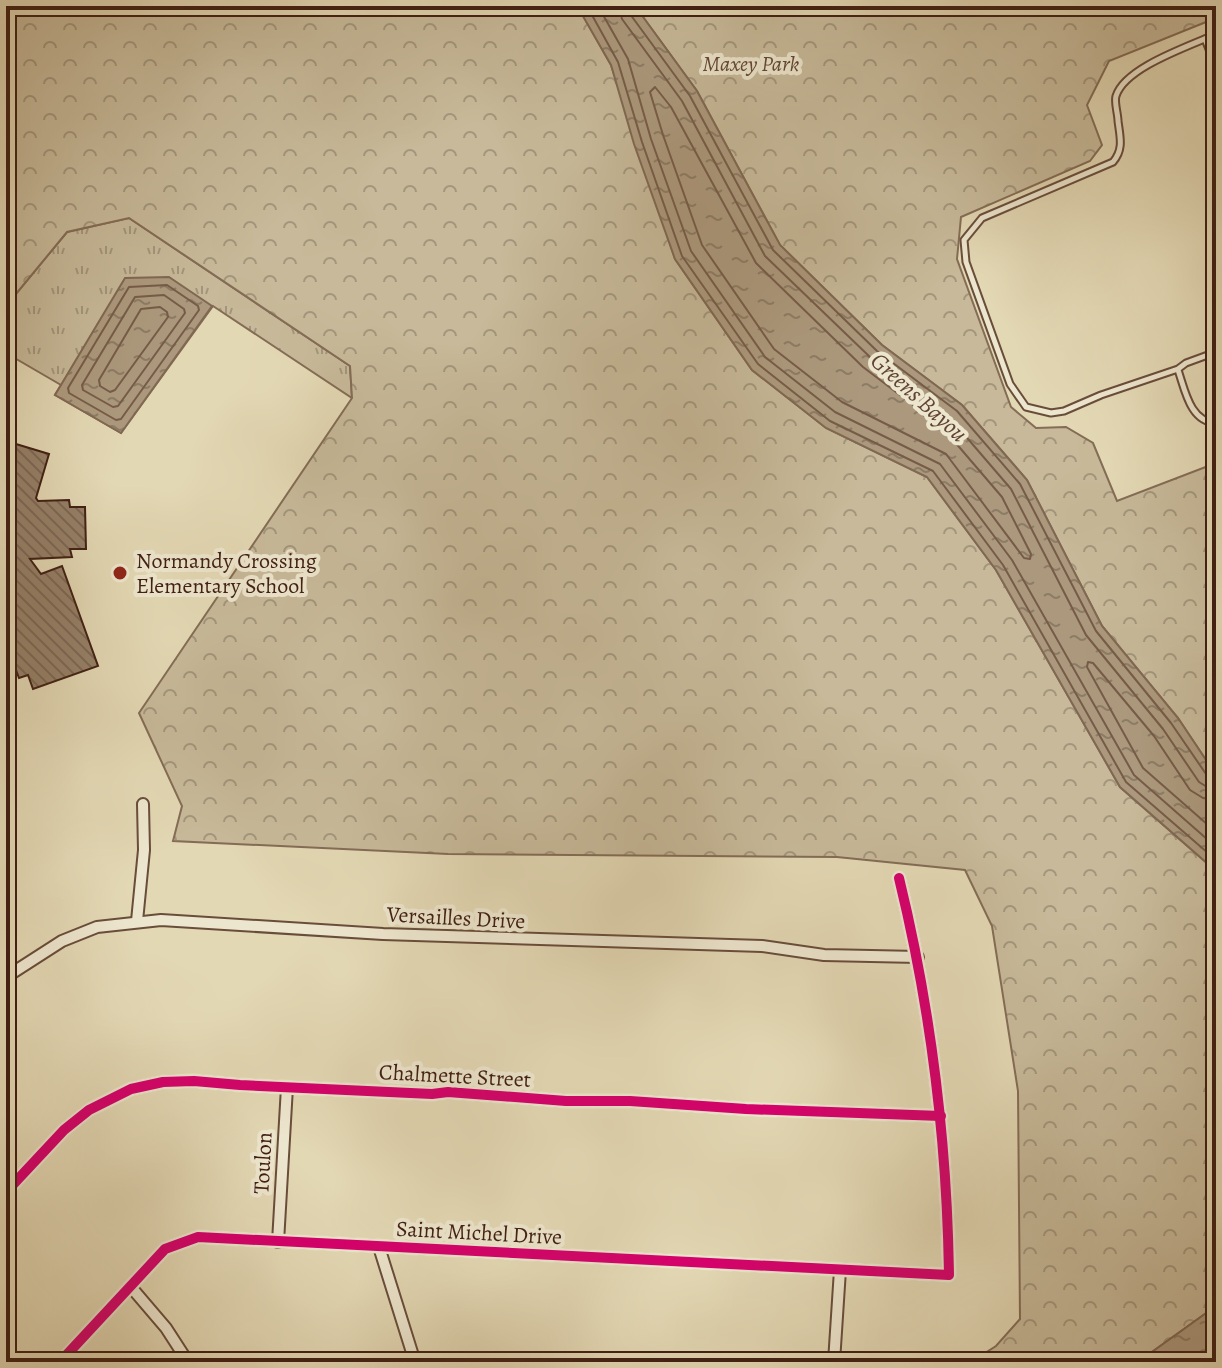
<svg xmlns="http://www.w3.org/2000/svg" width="1222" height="1368" viewBox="0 0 1222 1368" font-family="Alegreya,serif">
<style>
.grass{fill:url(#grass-tufts);stroke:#846c56;stroke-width:2}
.forest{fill:url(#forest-crowns);stroke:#846c56;stroke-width:2}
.water{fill:url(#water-ripples);stroke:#816853;stroke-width:2}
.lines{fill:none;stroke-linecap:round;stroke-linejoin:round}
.shore{stroke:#765c48;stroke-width:2}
.building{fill:url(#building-back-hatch);stroke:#401f13;stroke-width:2}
.lane-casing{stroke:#694d3b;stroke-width:9}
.street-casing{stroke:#694d3b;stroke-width:14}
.lane{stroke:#ede6ce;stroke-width:5}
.street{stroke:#ede6ce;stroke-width:10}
.cycleway-casing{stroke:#ede6ce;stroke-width:15}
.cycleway{stroke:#d6006c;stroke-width:10}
.poi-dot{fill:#8f2418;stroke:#ede6ce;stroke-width:3}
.labels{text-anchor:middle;stroke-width:8;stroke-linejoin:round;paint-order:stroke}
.park-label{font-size:22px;font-style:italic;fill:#624634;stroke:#ede6ce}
.poi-label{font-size:22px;fill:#401f13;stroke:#ede6ce;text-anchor:start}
.street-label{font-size:22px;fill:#401f13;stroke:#ede6ce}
.water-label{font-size:24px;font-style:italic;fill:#604433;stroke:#ede6ce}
</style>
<defs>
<pattern id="grass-tufts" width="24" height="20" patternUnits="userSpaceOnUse" patternTransform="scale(2)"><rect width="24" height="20" fill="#c7b999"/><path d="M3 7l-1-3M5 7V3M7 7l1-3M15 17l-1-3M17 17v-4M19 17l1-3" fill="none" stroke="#a3967c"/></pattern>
<pattern id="forest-crowns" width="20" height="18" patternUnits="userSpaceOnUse" patternTransform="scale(2)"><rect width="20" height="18" fill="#c7b999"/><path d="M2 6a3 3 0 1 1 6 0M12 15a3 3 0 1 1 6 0" fill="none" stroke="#a3967c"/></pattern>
<pattern id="water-ripples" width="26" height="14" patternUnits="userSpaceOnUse" patternTransform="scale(2)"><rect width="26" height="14" fill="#ac997d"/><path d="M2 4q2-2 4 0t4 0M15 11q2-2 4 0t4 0" fill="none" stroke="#8d7c65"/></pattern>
<pattern id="building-back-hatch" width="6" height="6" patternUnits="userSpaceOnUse" patternTransform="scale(2)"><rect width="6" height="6" fill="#957f67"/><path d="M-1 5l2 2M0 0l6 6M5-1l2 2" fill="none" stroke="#7b6754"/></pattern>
</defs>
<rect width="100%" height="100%" fill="#e3d8b4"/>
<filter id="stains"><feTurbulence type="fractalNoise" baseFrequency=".0025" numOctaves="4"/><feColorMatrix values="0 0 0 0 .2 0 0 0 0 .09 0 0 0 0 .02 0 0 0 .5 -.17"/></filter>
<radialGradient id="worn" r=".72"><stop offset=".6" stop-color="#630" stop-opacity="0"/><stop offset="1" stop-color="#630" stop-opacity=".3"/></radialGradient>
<polygon class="grass" points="129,218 350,366 352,398 213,306 121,433 55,395 61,385 6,353 6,306 67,232"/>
<g class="forest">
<polygon points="6,6 573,6 580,10 611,65 675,259 752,370 826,428 927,477 996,570 1120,787 1216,871 1216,1306 1138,1362 971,1362 996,1346 1020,1319 1018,1091 992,926 965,870 837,857 448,854 173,841 182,806 139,713 352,398 350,366 129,218 67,232 6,306"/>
<polygon points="635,6 1216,6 1216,18 1109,61 1087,105 1102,145 1090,161 961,217 957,259 1011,407 1036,428 1066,427 1093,443 1117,501 1216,463 1216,775 1178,718 1102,626 1027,480 962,405 882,345 780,245 697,91"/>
</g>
<g class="water">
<polygon points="573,6 635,6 697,91 780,245 882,345 962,405 1027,480 1102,626 1178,718 1216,775 1216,871 1120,787 996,570 927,477 826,428 752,370 675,259 634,144 611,65 580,11"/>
<polygon points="169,277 212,306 121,433 55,395 125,278"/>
<polygon points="1216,1306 1216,1362 1138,1362"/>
</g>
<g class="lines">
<g class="shore">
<polyline points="587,6 618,62 642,142 682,256 758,364 830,421 933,471 1003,565 1126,782 1216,860"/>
<polyline points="598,6 628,59 651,139 691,251 765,357 835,412 940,464 1012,560 1134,775 1216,847"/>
<polyline points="619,6 622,19 682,101 765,256 871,358 950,418 1011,489 1086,635 1163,729 1199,782 1207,787 1216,788"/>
<polyline points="629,6 630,14 690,96 773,250 877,351 957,411 1020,484 1096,631 1171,723 1206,774 1216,778"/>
<polygon points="655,87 671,107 756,263 863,367 942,427 1002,497 1031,554 1030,559 1024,558 946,454 842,402 774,349 702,245 663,135 650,92"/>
<polygon points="167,285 198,306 199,310 121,419 116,420 69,393 68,388 129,287"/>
<polygon points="164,295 184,309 185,313 118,406 113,407 83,390 82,385 135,297"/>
<polygon points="160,307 167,312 168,317 115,390 110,392 100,386 99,380 141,309"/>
<polyline points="1216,800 1203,798 1190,790 1154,736 1093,663 1088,662 1087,667 1143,768 1216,832"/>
</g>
</g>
<polygon class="building" points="6,441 49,454 36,498 38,501 69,500 70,507 85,507 86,549 70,549 72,557 30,559 41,574 62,566 98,666 33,689 28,675 19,678 6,643"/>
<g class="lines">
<g class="lane-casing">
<g id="lane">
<path d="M 1216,34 C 1190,46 1125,67 1116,96 C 1114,102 1118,114 1118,121 C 1120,137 1124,149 1113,162 L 982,218 L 964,240 L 966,262 L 1010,384 L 1026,407 L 1051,413 L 1064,411 L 1101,395 L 1178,369 L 1186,363 L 1216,352"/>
<polyline points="1205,39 1216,67"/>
<path d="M 1178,370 C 1185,390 1190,422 1216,423"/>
</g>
</g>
<g class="street-casing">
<g id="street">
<polyline points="137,921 144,850 143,804"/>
<polyline points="6,977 62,941 97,927 161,920 383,934 762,946 824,955 918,957"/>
<polyline points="6,1192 64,1130 89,1110 131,1089 163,1082 194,1081 240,1085 432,1094 448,1092 566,1101 630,1101 746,1109 941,1116"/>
<polyline points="278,1242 287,1087"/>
<polyline points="379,1247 415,1362"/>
<polyline points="131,1287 166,1328 188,1362"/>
<path d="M 60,1362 L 165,1249 L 198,1237 L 949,1275 C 947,1140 931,1009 899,878"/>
<polyline points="834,1362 840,1270"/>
</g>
</g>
<use href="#lane" class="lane"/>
<use href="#street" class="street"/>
<g class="cycleway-casing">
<g id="cycleway">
<polyline points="6,1192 64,1130 89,1110 131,1089 163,1082 194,1081 240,1085 432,1094 448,1092 566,1101 630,1101 746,1109 941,1116"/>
<path d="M 60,1362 L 165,1249 L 198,1237 L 949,1275 C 947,1140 931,1009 899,878"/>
</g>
</g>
<use href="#cycleway" class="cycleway"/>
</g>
<circle class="poi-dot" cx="120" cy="573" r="8"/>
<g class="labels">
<g class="park-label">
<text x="751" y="71">Maxey Park</text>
</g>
<g class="poi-label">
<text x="136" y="568">Normandy Crossing<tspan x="136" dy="25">Elementary School</tspan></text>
</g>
<g class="street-label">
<text transform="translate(456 917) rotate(3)" y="8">Versailles Drive</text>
<text transform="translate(455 1075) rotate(3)" y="8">Chalmette Street</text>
<text transform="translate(262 1163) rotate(-87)" y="8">Toulon</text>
<text transform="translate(479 1232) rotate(3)" y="8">Saint Michel Drive</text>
</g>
<g class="water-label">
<text transform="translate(919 397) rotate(42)" y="8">Greens Bayou</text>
</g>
</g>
<rect width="1222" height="1368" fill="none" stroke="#e3d8b4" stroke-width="32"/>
<rect x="8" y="8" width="1206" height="1352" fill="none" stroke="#401f13" stroke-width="4"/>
<rect x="16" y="16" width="1190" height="1336" fill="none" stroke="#401f13" stroke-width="2"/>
<rect width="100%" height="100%" filter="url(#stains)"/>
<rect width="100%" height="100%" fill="url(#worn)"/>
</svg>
